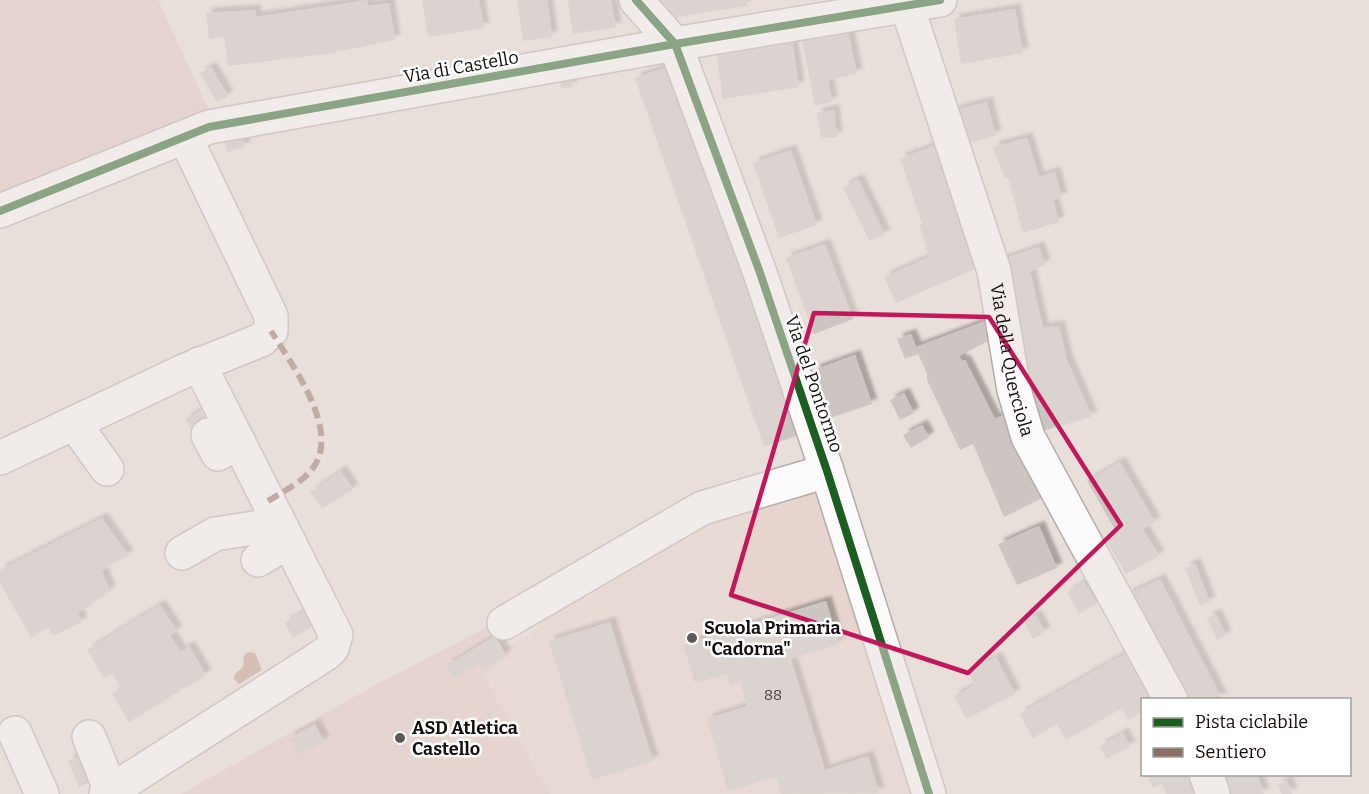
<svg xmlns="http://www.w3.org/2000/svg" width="1369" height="794" viewBox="0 0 1369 794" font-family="Bitter,serif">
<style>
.built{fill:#e7d4ce}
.green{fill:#e2c8c0}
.water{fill:#c29689}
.building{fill:#cdc5c2;filter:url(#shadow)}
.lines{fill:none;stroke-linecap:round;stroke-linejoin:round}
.minor-casing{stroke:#b4acaa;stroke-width:36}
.minor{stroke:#fcfafa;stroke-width:33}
.quiet{stroke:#8d6e63;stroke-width:6;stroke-dasharray:12 6;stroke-linecap:butt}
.cycleway-casing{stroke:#fff;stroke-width:11}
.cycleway{stroke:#1b5e20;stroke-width:8}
.marked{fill:none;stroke:#c2185b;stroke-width:4.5;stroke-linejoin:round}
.poi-dot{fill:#5f5856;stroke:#fff;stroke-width:2}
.labels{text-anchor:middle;stroke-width:5;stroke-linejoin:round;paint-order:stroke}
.number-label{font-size:15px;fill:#46403e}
.street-label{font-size:18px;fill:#150f0e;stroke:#fff}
.poi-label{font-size:18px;font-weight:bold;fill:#150f0e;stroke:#fff;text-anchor:start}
</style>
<defs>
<filter id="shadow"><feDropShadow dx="5.5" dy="-5.5" stdDeviation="1.5" flood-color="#0004"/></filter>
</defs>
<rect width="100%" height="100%" fill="#e8dfdb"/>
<polygon class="built" points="815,487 910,794 550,794 483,673 509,657 505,648 541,627 536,616 751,503"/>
<g class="green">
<polygon points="0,0 158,0 210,112 0,197"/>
<polygon points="492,625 510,656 483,673 550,794 181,794 379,683"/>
</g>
<polygon class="water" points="249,652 255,653 262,670 239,684 234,679 235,674 243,667 244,655"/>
<g class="building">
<polygon points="368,0 368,6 389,3 395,40 326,54 228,66 224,37 209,39 206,13 255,10 256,17"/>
<polygon points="422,0 479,0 484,28 428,37"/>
<polygon points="517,0 547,0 552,37 523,41"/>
<polygon points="568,0 611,0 616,27 573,34"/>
<polygon points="655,0 746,0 747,6 671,18"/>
<polygon points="1015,9 1023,53 961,64 954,19"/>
<polygon points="846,21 857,74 828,80 832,102 815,106 800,30"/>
<polygon points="792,41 799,87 723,99 716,53"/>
<polygon points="673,65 802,434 764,447 635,78"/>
<polygon points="211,67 228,96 217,102 200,73"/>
<polygon points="571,74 572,87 561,88 559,76"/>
<polygon points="987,102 996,136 962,145 953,111"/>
<polygon points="834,110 837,137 821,139 817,113"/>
<polygon points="241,131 245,147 227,152 222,135"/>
<polygon points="1027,138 1039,177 1055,172 1062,198 1053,200 1059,222 1023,233 1008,178 1005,179 993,147"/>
<polygon points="937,145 977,268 896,303 884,277 929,257 919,224 922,224 900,158"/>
<polygon points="791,150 817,225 779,238 753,163"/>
<polygon points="858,179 885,235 869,240 843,187"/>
<polygon points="825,244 853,319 814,334 786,258"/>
<polygon points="1039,247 1045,265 1030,271 1043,328 1059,326 1067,360 1092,417 1035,433 998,261"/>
<polygon points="991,319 996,337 959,356 962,361 965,360 995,419 1003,415 1044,497 1004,517 973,444 960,450 927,380 927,373 918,354 905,359 897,339 911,334 916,347"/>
<polygon points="855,355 872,404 830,418 814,370"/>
<polygon points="904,393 914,413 900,420 890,400"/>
<polygon points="212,405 220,422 194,435 185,419"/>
<polygon points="922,425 929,437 911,448 903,435"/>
<polygon points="1120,462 1155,522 1143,529 1159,556 1126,574 1106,540 1117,533 1087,481"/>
<polygon points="341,471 353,489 322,509 310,492"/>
<polygon points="102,518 128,555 102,571 110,591 78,613 82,622 53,636 48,627 31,638 0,583 0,570"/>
<polygon points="1039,526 1057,568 1017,585 998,544"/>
<polygon points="1195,563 1210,602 1200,606 1185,568"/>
<polygon points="1160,579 1222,699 1180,699 1126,595"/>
<polygon points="1084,582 1097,603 1079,614 1067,593"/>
<polygon points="826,601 839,644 791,659 825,770 868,756 879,793 781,794 776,777 728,791 707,719 747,706 740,682 730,685 727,674 695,683 683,645"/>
<polygon points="160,605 177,631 170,635 181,652 189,646 206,675 129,722 112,694 121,688 112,673 104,678 87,650"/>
<polygon points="310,607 319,623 293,638 285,623"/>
<polygon points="1216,614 1226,636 1217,640 1207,618"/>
<polygon points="1036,615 1045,632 1033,639 1024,621"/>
<polygon points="610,622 653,761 592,780 549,641"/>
<polygon points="495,636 506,655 482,669 479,663 454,677 447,665"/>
<polygon points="1131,650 1159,699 1143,699 1142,712 1128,720 1122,708 1066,740 1057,724 1033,738 1019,714"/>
<polygon points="996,657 1015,694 966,719 954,696 975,685 968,672"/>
<polygon points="315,724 324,741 298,754 289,738"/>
<polygon points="1123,733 1130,746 1107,759 1100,746"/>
<polygon points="82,755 93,781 79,787 68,761"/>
<polygon points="1147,774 1193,774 1201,794 1166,794 1162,784 1153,788"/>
<polygon points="1217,774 1257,774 1264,794 1224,794"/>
<polygon points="1287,781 1292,794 1282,794 1278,785"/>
</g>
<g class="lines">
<g class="minor-casing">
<g id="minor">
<polyline points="636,0 675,44 759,270 827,471 929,794"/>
<path id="s1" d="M 905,0 L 994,271 L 1014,390 L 1028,437 L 1171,700"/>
<polyline points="0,211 209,127 675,44 940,0"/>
<polyline points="74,423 107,469"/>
<polyline points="208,435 218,454 239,442"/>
<polyline points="0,458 186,370 261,340 271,331 271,316 185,137"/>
<polyline points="182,553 215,534 260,527 277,518"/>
<polyline points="258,560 289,541"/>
<polyline points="504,623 702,508 827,471"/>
<polyline points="15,733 42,794"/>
<polyline points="89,737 111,791"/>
<polyline points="1206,774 1213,794"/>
<polyline points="106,794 327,653 332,648 336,635 199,364"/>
</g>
</g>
<use href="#minor" class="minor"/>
<path class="quiet" d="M 268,501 C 282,492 303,482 313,468 C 341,430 292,365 271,331"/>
<g class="cycleway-casing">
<g id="cycleway">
<polyline points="636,0 675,44 759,270 827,471 929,794"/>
<polyline points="0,211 209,127 675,44 940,0"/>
</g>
</g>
<use href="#cycleway" class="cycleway"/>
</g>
<path d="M0 0H1369V794H0ZM 814,313 L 989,317 L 1121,525 L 968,673 L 731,595 Z" fill="#e8dfdb" fill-opacity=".55" fill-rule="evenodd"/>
<path class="marked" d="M 814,313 L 989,317 L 1121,525 L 968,673 L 731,595 Z"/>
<g class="poi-dot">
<circle cx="692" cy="638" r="6"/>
<circle cx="400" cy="738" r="6"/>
</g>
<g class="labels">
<g class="number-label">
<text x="773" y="700">88</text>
</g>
<g class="street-label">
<text transform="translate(461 67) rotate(-10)" y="6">Via di Castello</text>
<text dy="6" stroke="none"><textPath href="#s1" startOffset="376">Via della Querciola</textPath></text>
<text transform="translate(814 384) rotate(71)" y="6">Via del Pontormo</text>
</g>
<g class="poi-label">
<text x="704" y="634">Scuola Primaria<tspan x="704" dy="21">"Cadorna"</tspan></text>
<text x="412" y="734">ASD Atletica<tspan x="412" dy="21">Castello</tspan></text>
</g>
</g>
<rect x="1141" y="698" width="210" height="78" fill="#ffffff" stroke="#a19f9f" stroke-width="1.5"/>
<rect x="1153" y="718" width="30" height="9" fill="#1b5e20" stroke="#a19f9f" stroke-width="1.5"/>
<text x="1195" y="728" font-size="18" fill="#150f0e">Pista ciclabile</text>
<rect x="1153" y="748" width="30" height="9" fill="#8d6e63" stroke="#a19f9f" stroke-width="1.5"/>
<text x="1195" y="758" font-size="18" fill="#150f0e">Sentiero</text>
</svg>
